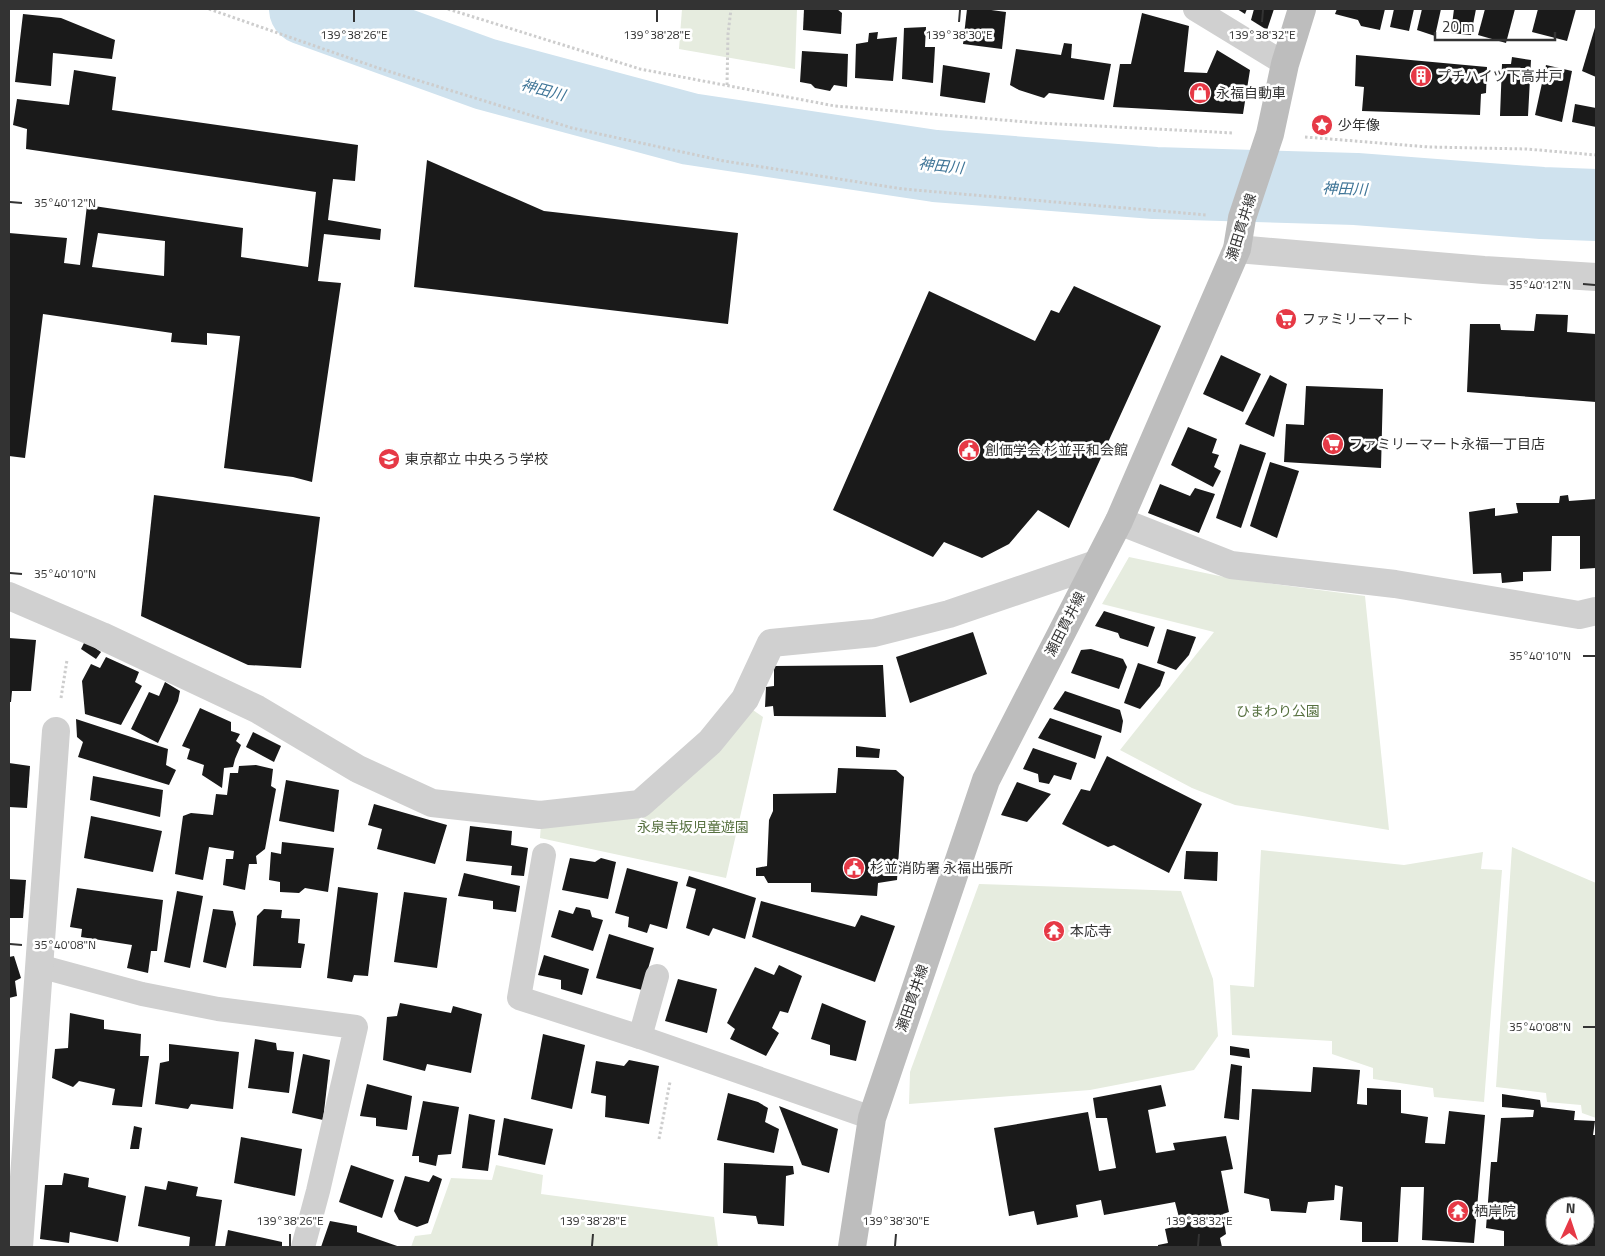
<svg xmlns="http://www.w3.org/2000/svg" width="1605" height="1256" viewBox="0 0 1605 1256" font-family="'Titillium Web','Noto Sans JP',sans-serif">
<style>
.green{fill:#e6ecdf}
.lines{fill:none;stroke-linecap:round;stroke-linejoin:round}
.river{stroke:#cfe2ee;stroke-width:72}
.building{fill:#1a1a1a;fill-rule:evenodd}
.path{stroke:#cdcdcd;stroke-width:3;stroke-dasharray:2.5 2.5;stroke-linecap:butt}
.lane{stroke:#d0d0d0;stroke-width:24}
.street{stroke:#d0d0d0;stroke-width:28}
.secondary{stroke:#bdbdbd;stroke-width:28}
.ticks{fill:none;stroke:#333;stroke-width:2}
.labels{text-anchor:middle;stroke-width:5;stroke-linejoin:round;paint-order:stroke}
.poi-label{font-size:14px;fill:#333;stroke:#fff;text-anchor:start}
.street-label{font-size:14px;fill:#333;stroke:#fff}
.park-label{font-size:14px;fill:#56703f;stroke:#fff}
.water-label{font-size:15px;font-style:italic;fill:#3f7597;stroke:#fff}
.ticks-label{font-size:12px;text-anchor:middle;fill:#333;stroke:#fff;stroke-width:5;stroke-linejoin:round;paint-order:stroke}
</style>
<rect width="100%" height="100%" fill="#fff"/>
<g class="green">
<polygon points="682,9 797,9 795,69 679,49"/>
<polygon points="1129,557 1229,578 1365,596 1389,830 1235,805 1192,788 1120,750 1214,632 1102,604"/>
<polygon points="750,708 763,717 726,878 540,838 541,824 643,812"/>
<polygon points="1512,847 1596,883 1596,1118 1582,1113 1581,1105 1547,1102 1546,1093 1496,1087"/>
<polygon points="1261,850 1404,865 1483,852 1481,869 1502,870 1484,1102 1434,1097 1433,1088 1373,1079 1373,1068 1332,1054 1332,1041 1232,1035 1230,985 1254,987"/>
<polygon points="979,884 1181,891 1213,979 1218,1036 1194,1070 1090,1090 909,1104 910,1072"/>
<polygon points="496,1165 543,1175 541,1194 714,1217 718,1247 411,1247 415,1236 431,1234 451,1178 492,1180"/>
</g>
<g class="lines">
<polyline class="river" points="305,9 485,74 690,129 935,166 1155,183 1356,189 1542,203 1596,205"/>
</g>
<g class="building">
<polygon points="804,9 837,9 842,13 841,34 803,30"/>
<polygon points="967,9 984,9 1006,12 1002,49 963,44"/>
<polygon points="1237,9 1247,9 1245,14"/>
<polygon points="1254,9 1274,9 1267,30 1251,20"/>
<polygon points="1337,9 1385,9 1380,30 1361,26 1358,20 1335,14"/>
<polygon points="1394,9 1414,9 1409,31 1390,27"/>
<polygon points="1422,9 1441,9 1435,36 1417,30"/>
<polygon points="1454,9 1476,9 1471,35 1451,33"/>
<polygon points="1485,9 1515,9 1506,43 1478,35"/>
<polygon points="1538,9 1576,9 1567,41 1532,32"/>
<polygon points="1142,13 1189,26 1184,72 1207,73 1217,50 1250,70 1243,114 1113,107 1120,64 1131,64"/>
<polygon points="23,14 61,18 115,40 112,59 53,53 51,86 15,82"/>
<polygon points="1596,24 1596,77 1582,71"/>
<polygon points="926,27 925,47 935,47 933,83 902,79 904,28"/>
<polygon points="878,32 877,39 897,37 893,81 855,78 856,44 868,42 869,33"/>
<polygon points="1064,43 1072,44 1071,58 1111,64 1104,100 1049,93 1044,98 1019,90 1010,85 1016,49 1061,55"/>
<polygon points="802,51 848,54 847,87 834,85 830,91 815,88 811,84 800,82"/>
<polygon points="1356,55 1487,67 1486,93 1481,94 1480,115 1362,111 1364,87 1355,86"/>
<polygon points="1512,57 1531,60 1528,116 1500,116 1502,64 1511,64"/>
<polygon points="943,65 990,73 985,103 940,96"/>
<polygon points="1546,65 1572,71 1562,122 1535,115"/>
<path d="M 74,70 L 116,77 L 112,110 L 358,145 L 355,181 L 333,179 L 328,220 L 381,229 L 380,240 L 324,234 L 318,281 L 341,283 L 312,482 L 293,477 L 224,468 L 240,336 L 207,333 L 207,345 L 171,342 L 172,333 L 43,314 L 25,458 L 9,456 L 9,233 L 67,238 L 64,263 L 80,265 L 87,205 L 243,228 L 241,257 L 308,267 L 316,192 L 26,149 L 27,129 L 13,125 L 17,99 L 69,105 ZM 98,233 L 165,241 L 164,276 L 92,267 Z"/>
<polygon points="1575,104 1596,108 1596,127 1572,122"/>
<polygon points="427,160 544,211 738,233 728,324 414,287"/>
<polygon points="1074,286 1161,326 1069,528 1038,510 1009,544 982,558 944,542 933,557 833,510 929,291 1035,341 1051,310 1059,313"/>
<polygon points="1536,314 1568,315 1567,332 1596,334 1596,402 1467,392 1470,324 1500,324 1501,330 1534,331"/>
<polygon points="1221,355 1261,374 1243,412 1203,394"/>
<polygon points="1270,375 1287,384 1274,437 1245,424"/>
<polygon points="1306,386 1383,389 1381,468 1284,462 1286,424 1304,425"/>
<polygon points="1188,427 1217,439 1212,453 1219,455 1214,467 1221,471 1213,487 1171,465"/>
<polygon points="1240,444 1266,453 1241,528 1216,518"/>
<polygon points="1270,462 1299,471 1277,538 1250,526"/>
<polygon points="1160,484 1190,496 1195,488 1215,494 1199,533 1148,513"/>
<polygon points="154,495 320,517 301,668 248,665 141,616"/>
<polygon points="1568,495 1569,501 1596,499 1596,568 1580,569 1580,536 1552,536 1551,571 1523,572 1523,581 1502,583 1501,573 1473,574 1469,512 1495,508 1495,516 1518,513 1516,503 1559,503 1560,496"/>
<polygon points="1104,611 1155,627 1148,647 1120,638 1118,633 1095,626"/>
<polygon points="1167,629 1196,637 1189,655 1176,670 1157,663"/>
<polygon points="973,632 987,674 910,703 896,657"/>
<polygon points="9,638 36,640 31,691 12,691 11,702 9,702"/>
<polygon points="85,641 101,652 96,659 81,649"/>
<polygon points="1091,649 1123,659 1127,667 1119,689 1071,673 1081,650"/>
<polygon points="106,657 139,672 135,682 142,686 121,725 85,714 82,681 91,664 100,668"/>
<polygon points="1138,663 1165,672 1160,686 1140,709 1124,703"/>
<polygon points="883,665 886,717 774,716 773,706 765,707 766,687 774,686 774,666"/>
<polygon points="165,682 180,691 178,701 158,743 131,729 149,692 159,696"/>
<polygon points="1065,691 1120,710 1123,721 1121,733 1053,709"/>
<polygon points="200,708 231,722 231,731 240,734 236,741 241,745 235,759 233,767 224,768 222,788 202,775 204,765 187,759 190,749 182,746"/>
<polygon points="1050,718 1102,736 1095,759 1038,738"/>
<polygon points="76,719 168,749 166,765 176,770 169,785 78,757 83,742 77,737"/>
<polygon points="253,732 281,746 274,762 246,747"/>
<polygon points="856,746 880,749 879,758 856,757"/>
<polygon points="1033,748 1077,763 1071,780 1054,775 1049,784 1039,782 1038,774 1023,769"/>
<polygon points="1107,756 1202,804 1169,873 1114,845 1108,847 1062,824 1081,789 1090,791"/>
<polygon points="9,763 30,766 27,808 9,807"/>
<polygon points="256,765 273,769 271,786 276,789 265,849 256,856 257,864 249,864 245,890 223,885 226,859 233,859 234,851 209,847 203,880 175,874 183,816 191,813 213,815 216,794 227,795 230,773 238,773 239,766"/>
<polygon points="838,768 896,770 904,777 897,880 878,883 877,896 811,892 811,883 768,883 764,876 756,876 756,868 767,866 769,820 773,811 773,794 836,793"/>
<polygon points="93,776 163,790 160,817 90,800"/>
<polygon points="286,780 339,790 334,832 279,821"/>
<polygon points="1017,782 1051,794 1027,822 1001,815"/>
<polygon points="374,804 447,825 435,864 377,849 382,829 368,825"/>
<polygon points="91,816 162,831 153,872 84,858"/>
<polygon points="470,826 512,831 511,845 528,848 524,876 511,875 512,866 466,861"/>
<polygon points="282,842 334,848 328,892 305,888 299,893 280,892 280,882 269,880 271,852 281,854"/>
<polygon points="1186,851 1218,852 1217,881 1184,879"/>
<polygon points="570,858 595,862 601,858 616,862 608,899 562,890"/>
<polygon points="627,868 678,882 667,929 650,924 647,933 628,927 629,917 615,913"/>
<polygon points="464,873 520,886 516,912 493,909 493,901 458,896"/>
<polygon points="689,876 756,898 745,939 713,928 709,936 686,928 696,889 686,886"/>
<polygon points="9,879 26,880 23,918 9,918"/>
<polygon points="338,887 378,893 368,976 354,975 352,982 327,978"/>
<polygon points="77,888 163,900 157,951 151,951 148,973 127,968 132,945 81,937 82,929 70,927"/>
<polygon points="177,891 203,896 190,968 164,962"/>
<polygon points="404,892 447,898 437,968 394,962"/>
<polygon points="761,901 855,927 861,915 895,926 875,982 752,937"/>
<polygon points="576,907 590,910 592,917 603,920 593,951 551,937 559,910 573,914"/>
<polygon points="213,909 233,911 236,924 226,968 203,962"/>
<polygon points="264,909 282,910 281,918 300,919 298,943 305,944 301,968 253,966 257,916"/>
<polygon points="609,934 654,948 642,990 596,978"/>
<polygon points="544,955 589,969 582,995 561,989 561,980 538,975"/>
<polygon points="14,956 21,978 15,981 17,996 9,998 9,957"/>
<polygon points="779,965 802,976 788,1013 780,1011 772,1028 779,1033 766,1056 730,1039 735,1029 727,1023 755,967 774,975"/>
<polygon points="678,979 717,989 707,1033 665,1021"/>
<polygon points="400,1003 451,1013 453,1006 482,1014 471,1073 427,1064 425,1071 383,1060 387,1017 397,1016"/>
<polygon points="822,1003 866,1021 856,1061 830,1055 830,1045 811,1039"/>
<polygon points="70,1013 104,1020 104,1029 141,1034 140,1056 149,1056 142,1107 112,1105 115,1089 79,1081 73,1087 52,1078 55,1049 68,1048"/>
<polygon points="543,1034 585,1045 572,1109 531,1099"/>
<polygon points="255,1039 276,1043 277,1050 294,1052 289,1093 248,1088"/>
<polygon points="169,1044 239,1052 233,1109 191,1104 188,1109 155,1104 160,1063 169,1061"/>
<polygon points="1230,1046 1249,1049 1250,1058 1230,1055"/>
<polygon points="303,1054 330,1060 323,1120 292,1113"/>
<polygon points="629,1060 659,1066 649,1124 605,1117 606,1096 591,1093 596,1061 624,1066"/>
<polygon points="1231,1064 1242,1066 1239,1120 1224,1118"/>
<polygon points="1313,1067 1360,1070 1357,1104 1367,1105 1367,1088 1401,1090 1401,1113 1428,1117 1425,1143 1445,1144 1449,1111 1485,1115 1474,1243 1422,1240 1424,1187 1401,1187 1398,1242 1362,1242 1362,1222 1340,1220 1343,1187 1335,1185 1334,1200 1308,1202 1306,1213 1271,1211 1269,1199 1244,1193 1252,1089 1311,1092"/>
<polygon points="367,1084 412,1096 407,1130 376,1126 376,1118 360,1116"/>
<polygon points="1161,1085 1166,1106 1148,1110 1156,1153 1175,1150 1173,1143 1226,1136 1233,1169 1221,1171 1229,1212 1223,1214 1226,1234 1220,1238 1222,1247 1158,1247 1158,1245 1168,1243 1165,1229 1181,1225 1175,1202 1104,1215 1101,1200 1076,1205 1078,1217 1037,1225 1034,1211 1009,1216 994,1128 1088,1112 1099,1171 1116,1168 1107,1118 1096,1118 1093,1098"/>
<polygon points="728,1093 758,1102 768,1108 765,1122 779,1129 774,1153 717,1140"/>
<path d="M 1502,1094 L 1540,1100 L 1541,1107 L 1575,1111 L 1574,1120 L 1595,1121 L 1593,1135 L 1596,1135 L 1596,1247 L 1504,1247 L 1504,1231 L 1486,1228 L 1491,1162 L 1497,1162 L 1501,1118 L 1533,1117 L 1534,1110 L 1502,1107 ZM 1555,1206 L 1585,1206 L 1585,1236 L 1555,1236 Z"/>
<polygon points="423,1101 459,1107 451,1154 438,1155 436,1166 419,1162 419,1156 412,1156"/>
<polygon points="779,1106 838,1129 829,1173 802,1165"/>
<polygon points="469,1114 495,1120 488,1171 462,1168"/>
<polygon points="504,1118 553,1129 545,1165 498,1155"/>
<polygon points="134,1126 142,1128 139,1149 130,1149"/>
<polygon points="241,1137 302,1149 295,1196 234,1183"/>
<polygon points="724,1163 793,1166 794,1174 786,1176 784,1226 758,1224 756,1216 723,1213"/>
<polygon points="351,1165 394,1180 382,1218 339,1202"/>
<polygon points="64,1173 89,1178 88,1187 126,1196 118,1242 70,1232 69,1243 40,1239 45,1185 62,1185"/>
<polygon points="433,1175 442,1179 428,1223 417,1227 399,1220 394,1211 405,1176 429,1182"/>
<polygon points="168,1181 198,1187 196,1196 222,1200 215,1247 189,1247 190,1237 138,1226 145,1186 166,1190"/>
<polygon points="330,1221 357,1226 357,1232 400,1247 321,1247"/>
<polygon points="228,1230 282,1242 282,1247 225,1247"/>
</g>
<g class="lines">
<g class="path">
<polyline points="209,9 378,68 572,128 724,161 903,189 1207,215"/>
<polyline points="448,9 640,69 835,106 1039,123 1234,133"/>
<polyline points="727,85 728,34 731,9"/>
<polyline points="1305,137 1429,147 1527,149 1596,155"/>
<polyline points="61,698 67,660"/>
<polyline points="659,1139 670,1082"/>
</g>
<g class="lane">
<polyline points="1195,9 1285,64"/>
<polyline points="544,855 519,998 640,1037 872,1118"/>
<polyline points="39,966 142,994 218,1009 356,1027 318,1191 303,1247"/>
<polyline points="640,1037 657,976"/>
</g>
<g class="street">
<polyline points="1237,249 1484,270 1596,277"/>
<polyline points="1119,521 1231,565 1395,584 1579,615 1596,611"/>
<polyline points="9,596 102,636 257,709 358,769 432,803 540,815 640,804 710,742 745,699 771,643 874,633 949,614 1096,564"/>
<polyline points="19,1247 56,731"/>
</g>
<polyline class="secondary" points="852,1247 872,1118 986,780 1119,521 1237,249 1242,218 1270,134 1285,64 1302,9"/>
</g>
<path class="ticks" d="M 354,22 L 354,10M 657,22 L 657,10M 959,22 L 960,10M 1262,22 L 1263,10M 10,202 L 22,203M 1583,284 L 1595,285M 10,573 L 22,574M 1583,656 L 1595,656M 10,944 L 22,945M 1583,1027 L 1595,1027M 290,1246 L 290,1234M 592,1246 L 593,1234M 895,1246 L 896,1234M 1198,1246 L 1199,1234"/>
<defs>
<g id="building-disc" transform="scale(1.125)"><circle r="9.5" fill="#e63946" stroke="#fff"/><path d="M-4-6H4V6H1V3H-1V6H-4ZM-2.5-4.3h1.7v1.8h-1.7ZM.8-4.3h1.7v1.8H.8ZM-2.5-1h1.7V.8h-1.7ZM.8-1h1.7V.8H.8Z" fill="#fff"/></g>
<g id="shop-disc" transform="scale(1.125)"><circle r="9.5" fill="#e63946" stroke="#fff"/><path d="M-5-2.5h2.3a2.7 3.5 0 0 1 5.4 0H5L5.5 6h-11ZM-1.5-2.5h3a1.5 2.3 0 0 0-3 0Z" fill="#fff"/></g>
<g id="sight-disc" transform="scale(1.125)"><circle r="9.5" fill="#e63946" stroke="#fff"/><path d="M0-6L1.8-2.2L6-1.7L2.9 1.2L3.7 5.4L0 3.3L-3.7 5.4L-2.9 1.2L-6-1.7L-1.8-2.2Z" fill="#fff"/></g>
<g id="supermarket-disc" transform="scale(1.125)"><circle r="9.5" fill="#e63946" stroke="#fff"/><path d="M-6-5.5h2.5l.6 2H6L4.5 2H-2.5L-4.4-4H-6ZM-1.5 3.2a1.3 1.3 0 1 0 .1 0ZM3 3.2a1.3 1.3 0 1 0 .1 0Z" fill="#fff"/></g>
<g id="civic-disc" transform="scale(1.125)"><circle r="9.5" fill="#e63946" stroke="#fff"/><path d="M-.6-6.5H3V-4.5H.6V-3L4-1V1h2V6H-6V1h2V-1L-.6-3ZM-1.2 2.5V6h2.4V2.5Z" fill="#fff"/></g>
<g id="school-disc" transform="scale(1.125)"><circle r="9.5" fill="#e63946" stroke="#fff"/><path d="M0-5L7-2L0 1L-7-2ZM-4 1L0 2.5L4 1V4Q0 6-4 4Z" fill="#fff"/></g>
<g id="temple-disc" transform="scale(1.125)"><circle r="9.5" fill="#e63946" stroke="#fff"/><path d="M0-6L5-2H3V0L6.5 2.5H4V6H1.5V3h-3V6H-4V2.5H-6.5L-3 0V-2H-5Z" fill="#fff"/></g>
</defs>
<g fill-rule="evenodd">
<use href="#building-disc" x="1421" y="76"/>
<use href="#shop-disc" x="1200" y="93"/>
<use href="#sight-disc" x="1322" y="125"/>
<use href="#supermarket-disc" x="1286" y="319"/>
<use href="#supermarket-disc" x="1333" y="444"/>
<use href="#civic-disc" x="969" y="450"/>
<use href="#school-disc" x="389" y="459"/>
<use href="#civic-disc" x="854" y="868"/>
<use href="#temple-disc" x="1054" y="931"/>
<use href="#temple-disc" x="1458" y="1211"/>
</g>
<g class="labels">
<g class="poi-label">
<text x="1437" y="81">プチハイツ下高井戸</text>
<text x="1216" y="98">永福自動車</text>
<text x="1338" y="130">少年像</text>
<text x="1302" y="324">ファミリーマート</text>
<text x="1349" y="449">ファミリーマート永福一丁目店</text>
<text x="985" y="455">創価学会 杉並平和会館</text>
<text x="405" y="464">東京都立 中央ろう学校</text>
<text x="870" y="873">杉並消防署 永福出張所</text>
<text x="1070" y="936">本応寺</text>
<text x="1474" y="1216">栖岸院</text>
</g>
<g class="street-label">
<text transform="translate(1241 227) rotate(-73)" y="5">瀬田貫井線</text>
<text transform="translate(1065 624) rotate(-63)" y="5">瀬田貫井線</text>
<text transform="translate(912 998) rotate(-71)" y="5">瀬田貫井線</text>
</g>
<g class="park-label">
<text x="1278" y="716">ひまわり公園</text>
<text x="693" y="832">永泉寺坂児童遊園</text>
</g>
<g class="water-label">
<text transform="translate(543 90) rotate(15)" y="5">神田川</text>
<text transform="translate(941 166) rotate(6)" y="5">神田川</text>
<text transform="translate(1345 189) rotate(2)" y="5">神田川</text>
</g>
</g>
<g class="ticks-label">
<text x="354" y="39">139°38'26"E</text>
<text x="657" y="39">139°38'28"E</text>
<text x="959" y="39">139°38'30"E</text>
<text x="1262" y="39">139°38'32"E</text>
<text x="65" y="207">35°40'12"N</text>
<text x="1540" y="289">35°40'12"N</text>
<text x="65" y="578">35°40'10"N</text>
<text x="1540" y="660">35°40'10"N</text>
<text x="65" y="949">35°40'08"N</text>
<text x="1540" y="1031">35°40'08"N</text>
<text x="290" y="1225">139°38'26"E</text>
<text x="593" y="1225">139°38'28"E</text>
<text x="896" y="1225">139°38'30"E</text>
<text x="1199" y="1225">139°38'32"E</text>
</g>
<rect width="1605" height="1256" fill="none" stroke="#333333" stroke-width="20"/>
<g transform="translate(1570 1221) rotate(3)"><circle r="24" fill="#ffffff" stroke="#adadad"/>
<path d="M0-4L9 19L0 12L-9 19Z" fill="#e63946"/>
<text y="-8" font-size="14" font-weight="bold" text-anchor="middle" fill="#333333">N</text>
</g>
<path d="M1435 32v8h120v-8" fill="none" stroke="#333333" stroke-width="2.5"/>
<text x="1442" y="32" font-size="15" fill="#333333" stroke="#ffffff" stroke-width="4" paint-order="stroke">20 m</text>
</svg>
